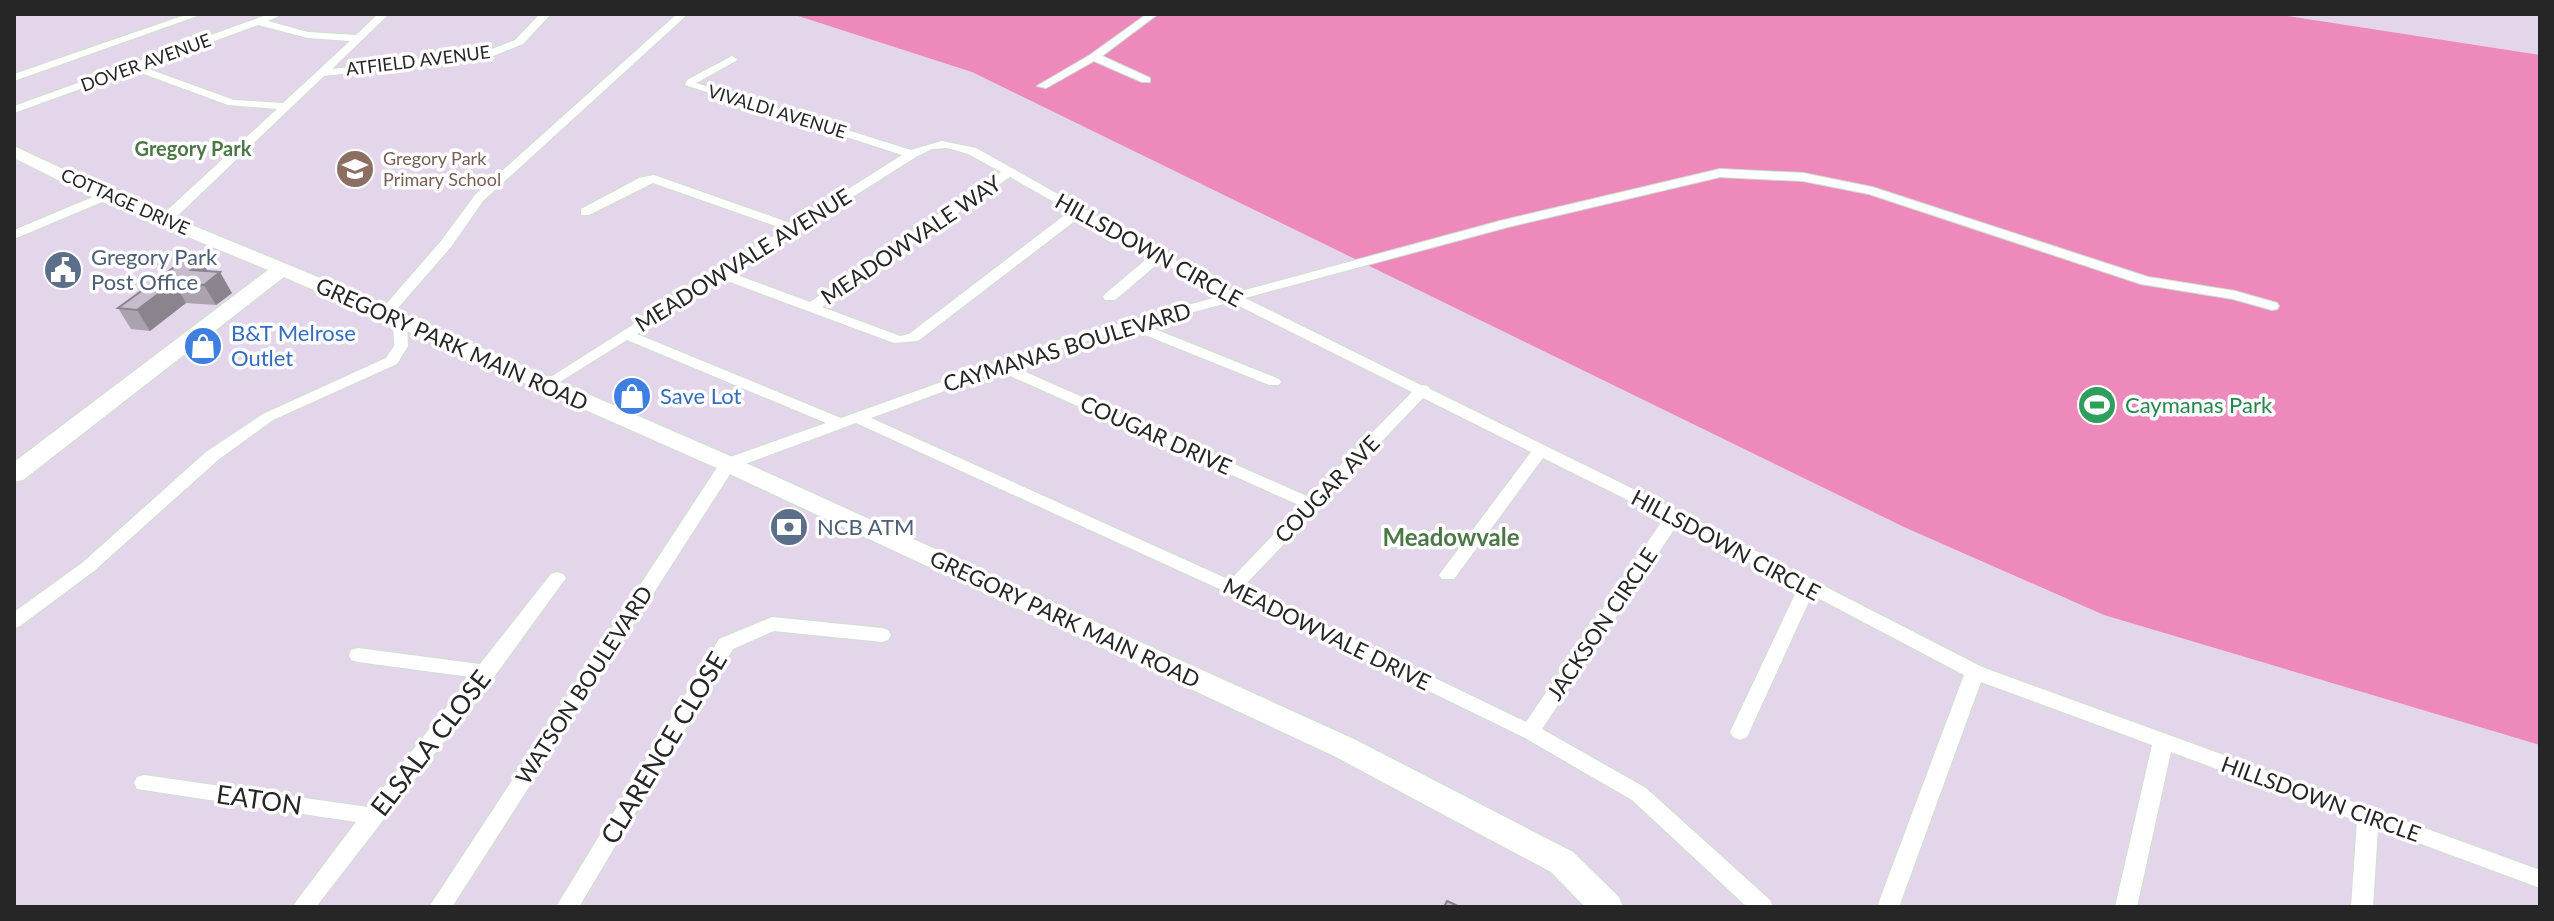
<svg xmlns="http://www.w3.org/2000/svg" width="2554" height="921" viewBox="0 0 2554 921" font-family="Lato,sans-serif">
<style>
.pitch{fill:#ed8abb}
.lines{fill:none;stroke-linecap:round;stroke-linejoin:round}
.street-casing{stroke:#cee1cc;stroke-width:2}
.secondary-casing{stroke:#cee1cc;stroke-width:2}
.street{fill:#fff;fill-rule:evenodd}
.secondary{fill:#fff;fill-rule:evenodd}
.wall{fill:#aba2af}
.shaded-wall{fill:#8b848e}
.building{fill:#c7bccb;stroke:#8b848e;stroke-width:2}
.labels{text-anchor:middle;stroke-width:7;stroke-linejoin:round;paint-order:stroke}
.far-street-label{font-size:18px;fill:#262626;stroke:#fff}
.far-education-label{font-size:18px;fill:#785e54;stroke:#fff;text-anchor:start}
.far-neighbourhood-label{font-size:20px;font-weight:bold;fill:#4b7846;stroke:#fff}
.street-label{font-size:22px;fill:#262626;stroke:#fff}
.service-label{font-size:22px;fill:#4e5e75;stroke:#fff;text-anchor:start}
.shop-label{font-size:22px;fill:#366cbe;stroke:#fff;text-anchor:start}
.leisure-label{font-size:22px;fill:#27864d;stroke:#fff;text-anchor:start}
.neighbourhood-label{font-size:24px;font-weight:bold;fill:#4b7846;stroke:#fff}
.near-street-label{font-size:26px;fill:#262626;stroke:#fff}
</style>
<rect width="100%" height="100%" fill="#e3d6ea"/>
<polygon class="pitch" points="792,14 2274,14 2540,55 2540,745 2104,615 1904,527 972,72"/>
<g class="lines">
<g class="street-casing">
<g id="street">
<polygon points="188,14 203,14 14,81 14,74"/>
<path d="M 269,14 L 283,14 L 268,21 L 308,32 L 356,35 L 378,14 L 389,14 L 332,69 L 487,51 L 515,40 L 540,14 L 551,14 L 523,44 L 493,56 L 324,76 L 171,222 L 166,223 L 160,219 L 161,216 L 277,109 L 228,105 L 133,70 L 14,113 L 14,106 ZM 258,25 L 308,38 L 350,41 L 283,103 L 234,100 L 143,67 Z"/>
<polygon points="677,14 688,14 483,201 451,247 390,317 380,317 378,314 380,311 441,241 475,195"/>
<polygon points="1147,14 1158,14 1102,56 1150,78 1150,82 1142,82 1094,61 1046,88 1037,86 1090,55"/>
<path d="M 732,56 L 737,59 L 736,61 L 696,83 L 911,150 L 942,141 L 976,148 L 1234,293 L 1500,221 L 1720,169 L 1803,173 L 1872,187 L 2148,277 L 2235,291 L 2277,303 L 2279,306 L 2277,309 L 2272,310 L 2233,299 L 2141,284 L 1869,194 L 1803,181 L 1720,177 L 1508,227 L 1245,298 L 1421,385 L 1428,386 L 1430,389 L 1680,512 L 1982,667 L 2540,870 L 2540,888 L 2378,828 L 2373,907 L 2351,907 L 2357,821 L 2171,752 L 2137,907 L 2115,907 L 2152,745 L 1981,682 L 1899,907 L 1877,907 L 1964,675 L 1812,595 L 1747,737 L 1740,740 L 1733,737 L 1730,732 L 1798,588 L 1677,525 L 1542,729 L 1646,788 L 1770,900 L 1773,907 L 1747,907 L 1632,800 L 1523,737 L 1226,592 L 856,423 L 734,468 L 452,907 L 429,907 L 722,460 L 826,423 L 627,340 L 550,388 L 545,390 L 538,385 L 784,229 L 653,183 L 589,215 L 581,215 L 581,209 L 639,178 L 654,175 L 793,224 L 902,155 L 685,85 L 687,80 ZM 948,148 L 968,154 L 1001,172 L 810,302 L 732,273 L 916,157 L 932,149 ZM 1010,177 L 1070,211 L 909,334 L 900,336 L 822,307 ZM 1080,217 L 1150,256 L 1105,294 L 1103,297 L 1105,300 L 1115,300 L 1160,262 L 1221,296 L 1058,340 L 841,418 L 637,334 L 722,279 L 894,343 L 918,341 ZM 1231,302 L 1412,392 L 1309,497 L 1012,366 L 1068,346 L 1130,329 L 1269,385 L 1279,385 L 1281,382 L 1279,379 L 1145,325 ZM 999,371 L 1301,506 L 1230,580 L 871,418 ZM 1423,398 L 1531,452 L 1442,571 L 1439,575 L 1442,579 L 1454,579 L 1543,458 L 1664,518 L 1526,722 L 1244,586 Z"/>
<polygon points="105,192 109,193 109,199 14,239 14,230"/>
<polygon points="400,316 407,320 408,346 397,364 273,420 218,460 94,571 20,626 14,628 14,612 82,563 206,452 263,414 386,358 394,346 393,320"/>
<polygon points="557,572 563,574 566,578 563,582 494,677 316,907 292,907 356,822 137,789 134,783 137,777 144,775 368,807 470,677 358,662 351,660 349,655 351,650 358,648 480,664 551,574"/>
<polygon points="772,617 882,628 888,630 891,635 888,640 882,642 774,631 733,649 579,907 556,907 719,639"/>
</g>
</g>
<g class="secondary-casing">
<polygon id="secondary" points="14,146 112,192 342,287 737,459 1356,740 1573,852 1619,897 1623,907 1585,907 1551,872 1334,756 719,469 284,277 23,480 14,482 14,462 268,270 98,200 14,158"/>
</g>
<use href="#street" class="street"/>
<use href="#secondary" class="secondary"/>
</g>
<g class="wall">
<polygon points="184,260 207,271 232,293 216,305 186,303 150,331 131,329 118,308"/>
<polygon points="615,390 648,396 635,404 617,397"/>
</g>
<g class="shaded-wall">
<polygon points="202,261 212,279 220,272 232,293 216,305 204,285 191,270"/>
<polygon points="174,282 186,303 150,331 137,310"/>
<polygon points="645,388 648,396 635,404 633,397"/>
</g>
<g class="building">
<polygon points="184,260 202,261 191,270 220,272 204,285 174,282 137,310 118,308"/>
<polygon points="627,382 645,388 633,397 615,390"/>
<polygon points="1447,901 1460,907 1444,907"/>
</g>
<defs>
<g id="school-disc" transform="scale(2)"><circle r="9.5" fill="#8d6e63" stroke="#fff"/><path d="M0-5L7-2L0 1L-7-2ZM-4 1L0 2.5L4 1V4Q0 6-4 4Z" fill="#fff"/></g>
<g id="civic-disc" transform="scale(2)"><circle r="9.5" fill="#5c6f8a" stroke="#fff"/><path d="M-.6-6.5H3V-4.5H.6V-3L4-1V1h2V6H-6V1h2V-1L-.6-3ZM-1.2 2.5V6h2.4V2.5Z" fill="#fff"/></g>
<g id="shop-disc" transform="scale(2)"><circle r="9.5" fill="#3f7fe0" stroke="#fff"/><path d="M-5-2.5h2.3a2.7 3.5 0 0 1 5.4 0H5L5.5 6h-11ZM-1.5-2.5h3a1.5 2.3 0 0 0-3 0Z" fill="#fff"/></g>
<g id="stadium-disc" transform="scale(2)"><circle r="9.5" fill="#2e9e5b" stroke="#fff"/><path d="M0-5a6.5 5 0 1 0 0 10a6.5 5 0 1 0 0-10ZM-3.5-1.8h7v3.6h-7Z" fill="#fff"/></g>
<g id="bank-disc" transform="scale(2)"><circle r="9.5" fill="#5c6f8a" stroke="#fff"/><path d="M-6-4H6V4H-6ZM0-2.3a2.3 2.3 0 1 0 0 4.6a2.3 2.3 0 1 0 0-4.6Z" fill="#fff"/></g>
</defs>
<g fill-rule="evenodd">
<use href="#school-disc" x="355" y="169"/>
<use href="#civic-disc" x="63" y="270"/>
<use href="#shop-disc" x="203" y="346"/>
<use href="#shop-disc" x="632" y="396"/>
<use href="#stadium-disc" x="2097" y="405"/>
<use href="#bank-disc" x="789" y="527"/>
</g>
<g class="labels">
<g class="far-street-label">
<text transform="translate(418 61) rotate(-7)" y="6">ATFIELD AVENUE</text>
<text transform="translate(146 63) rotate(-20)" y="6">DOVER AVENUE</text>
<text transform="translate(777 112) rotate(17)" y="6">VIVALDI AVENUE</text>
<text transform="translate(125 202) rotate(24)" y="6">COTTAGE DRIVE</text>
</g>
<g class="far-education-label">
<text x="383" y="165">Gregory Park<tspan x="383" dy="21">Primary School</tspan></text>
</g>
<g class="far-neighbourhood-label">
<text x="193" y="156">Gregory Park</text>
</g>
<g class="street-label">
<text transform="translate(911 240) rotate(-34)" y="8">MEADOWVALE WAY</text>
<text transform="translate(1149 250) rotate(29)" y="8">HILLSDOWN CIRCLE</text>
<text transform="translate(743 260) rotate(-32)" y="8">MEADOWVALE AVENUE</text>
<text transform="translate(452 344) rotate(24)" y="8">GREGORY PARK MAIN ROAD</text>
<text transform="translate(1067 347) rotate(-17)" y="8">CAYMANAS BOULEVARD</text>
<text transform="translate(1156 435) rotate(24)" y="8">COUGAR DRIVE</text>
<text transform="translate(1327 489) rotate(-46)" y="8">COUGAR AVE</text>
<text transform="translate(1726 545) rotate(28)" y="8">HILLSDOWN CIRCLE</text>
<text transform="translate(1065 619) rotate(25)" y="8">GREGORY PARK MAIN ROAD</text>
<text transform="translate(1602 624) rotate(-56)" y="8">JACKSON CIRCLE</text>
<text transform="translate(1327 634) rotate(26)" y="8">MEADOWVALE DRIVE</text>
<text transform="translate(584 685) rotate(-57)" y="8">WATSON BOULEVARD</text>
<text transform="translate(2321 799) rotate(20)" y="8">HILLSDOWN CIRCLE</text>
</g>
<g class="service-label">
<text x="91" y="265">Gregory Park<tspan x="91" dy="25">Post Office</tspan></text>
<text x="817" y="535">NCB ATM</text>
</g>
<g class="shop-label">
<text x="231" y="341">B&amp;T Melrose<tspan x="231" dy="25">Outlet</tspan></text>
<text x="660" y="404">Save Lot</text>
</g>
<g class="leisure-label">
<text x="2125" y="413">Caymanas Park</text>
</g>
<g class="neighbourhood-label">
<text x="1451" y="546">Meadowvale</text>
</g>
<g class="near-street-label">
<text transform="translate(431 743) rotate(-52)" y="9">ELSALA CLOSE</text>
<text transform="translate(664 748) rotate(-59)" y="9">CLARENCE CLOSE</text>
<text transform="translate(259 800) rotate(8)" y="9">EATON</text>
</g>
</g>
<rect width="2554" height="921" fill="none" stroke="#262626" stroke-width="32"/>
</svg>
